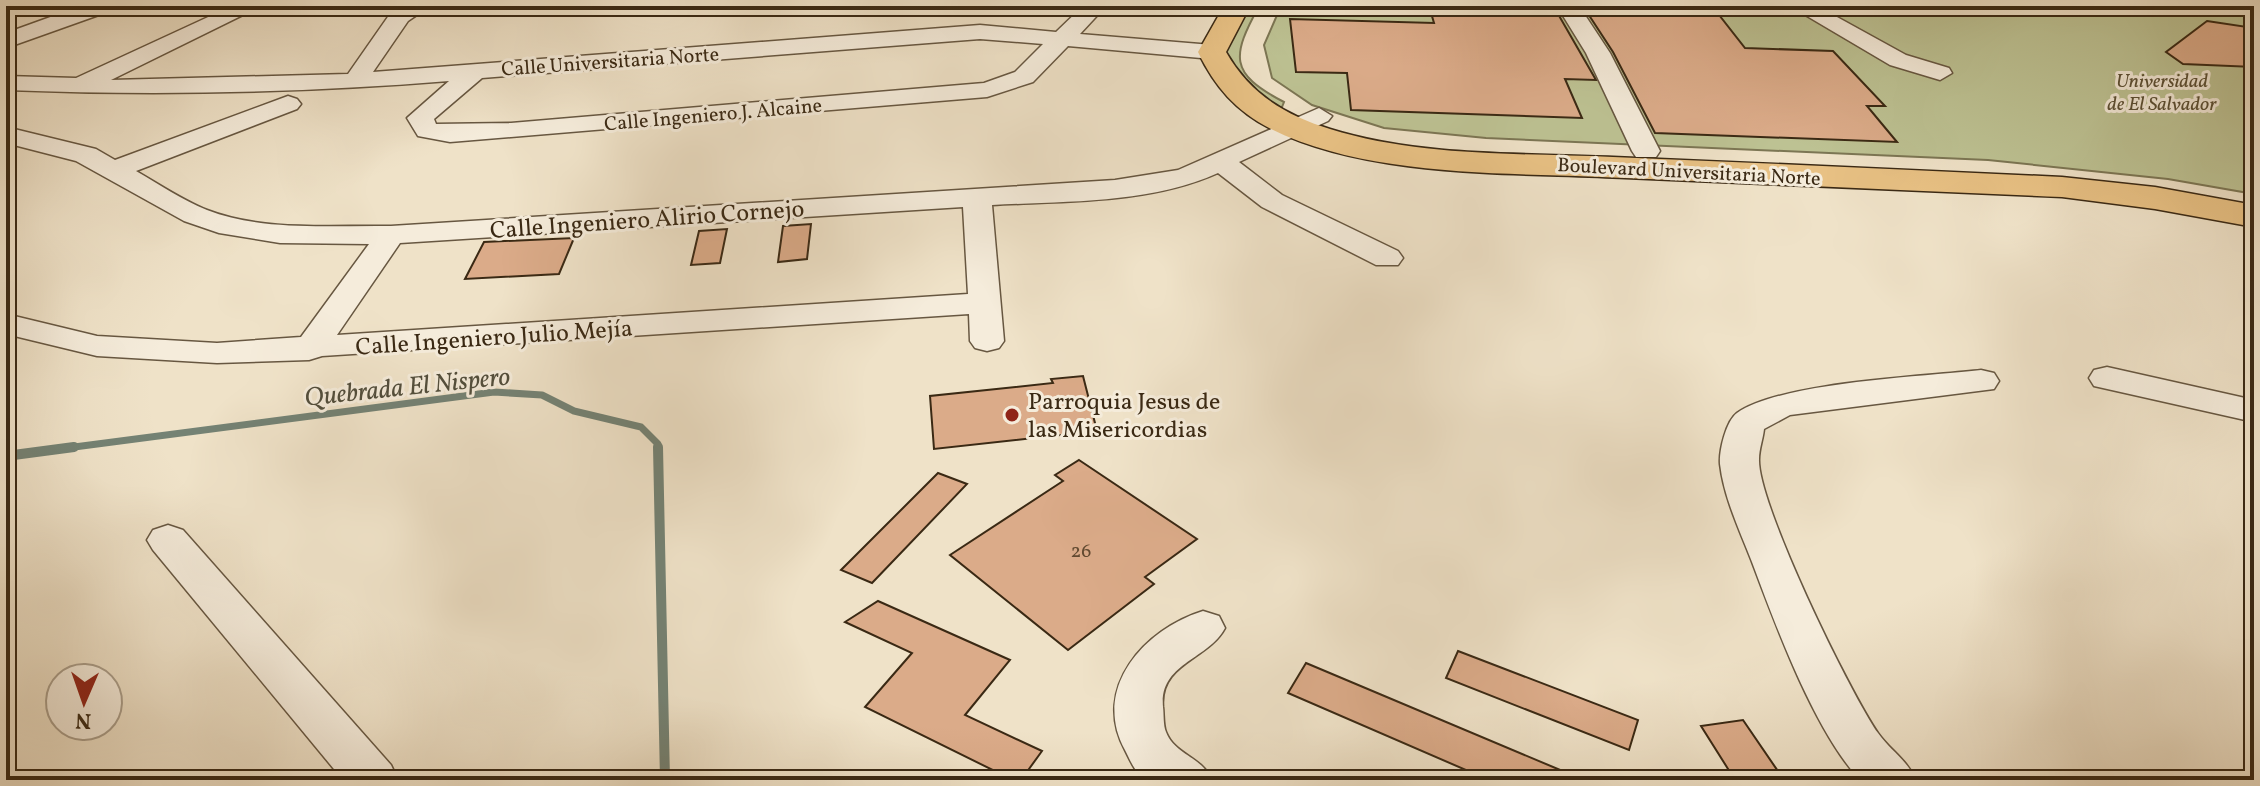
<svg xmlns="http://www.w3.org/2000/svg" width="2260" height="786" viewBox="0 0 2260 786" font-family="Vollkorn,serif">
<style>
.green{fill:#bdc293;stroke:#7c7654;stroke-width:2}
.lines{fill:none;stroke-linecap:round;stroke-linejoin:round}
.stream-far1{stroke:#748274;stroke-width:7}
.stream{stroke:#748274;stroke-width:10}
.building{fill:#dbab89;stroke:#3a2914;stroke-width:2}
.minor-casing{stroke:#675741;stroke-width:3}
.major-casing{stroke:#3a2914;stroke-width:3}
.minor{fill:#f5ecdb;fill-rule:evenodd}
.major{fill:#e8c184;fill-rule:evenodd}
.poi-dot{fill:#8f2418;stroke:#f5ecdb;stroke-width:3}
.labels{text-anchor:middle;stroke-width:6;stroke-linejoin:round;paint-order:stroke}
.far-street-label{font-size:20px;fill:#3a2914;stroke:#f5ecdb}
.far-park-label{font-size:20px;font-style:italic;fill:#5b4f34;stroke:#f5ecdb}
.number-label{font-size:20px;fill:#624a31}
.street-label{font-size:24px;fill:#3a2914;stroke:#f5ecdb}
.poi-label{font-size:24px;fill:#3a2914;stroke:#f5ecdb;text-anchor:start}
.water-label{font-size:26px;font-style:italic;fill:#524e3c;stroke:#f5ecdb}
</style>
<rect width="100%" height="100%" fill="#efe2c8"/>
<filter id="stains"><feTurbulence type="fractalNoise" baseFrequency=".0025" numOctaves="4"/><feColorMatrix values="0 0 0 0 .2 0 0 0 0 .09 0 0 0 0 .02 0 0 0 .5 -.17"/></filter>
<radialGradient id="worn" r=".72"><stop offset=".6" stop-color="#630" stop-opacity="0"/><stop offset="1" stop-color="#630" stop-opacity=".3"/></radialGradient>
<g class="green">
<path d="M 1246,6 L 1259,6 C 1232,56 1228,73 1284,102 L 1282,107 L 1273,107 L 1226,64 L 1226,42 Z"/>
<polygon points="1281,6 2254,6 2254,194 2168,179 1988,160 1486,138 1384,128 1312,105 1272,78 1264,45"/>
</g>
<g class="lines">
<polyline class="stream-far1" points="59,449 494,392 542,395 574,411 641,427 658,444 658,449"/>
<g class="stream">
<polyline points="658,447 665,780"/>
<polyline points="6,456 74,447"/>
</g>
</g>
<g class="building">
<polygon points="1429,6 1554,7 1596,80 1565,79 1582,118 1351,110 1347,73 1296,72 1290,19 1434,23"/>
<polygon points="1583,6 1712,6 1745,48 1833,51 1885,106 1867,106 1897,142 1655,133 1613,52"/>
<polygon points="2207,21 2254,28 2254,67 2183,64 2166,52"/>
<polygon points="811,224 807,259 778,262 783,226"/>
<polygon points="727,229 720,263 691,265 699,231"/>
<polygon points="574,238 559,274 465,279 484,242"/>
<polygon points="1083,376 1097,431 934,449 930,396 1053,383 1051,379"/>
<polygon points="1079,460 1197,539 1145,577 1154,584 1068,650 950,555 1063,481 1055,475"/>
<polygon points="938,473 967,484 872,583 841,570"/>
<polygon points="878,601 1010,660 965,715 1042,751 1021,780 1013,780 865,707 912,653 845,622"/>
<polygon points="1458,651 1638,720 1629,750 1446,678"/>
<polygon points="1306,663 1584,780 1489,780 1288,693"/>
<polygon points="1743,720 1784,780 1735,780 1701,726"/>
</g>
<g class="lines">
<g class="minor-casing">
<g id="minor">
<polygon points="81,6 113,6 110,11 6,48 6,33"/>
<path d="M 232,6 L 261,6 L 111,80 L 348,74 L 392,11 L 402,6 L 430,6 L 408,21 L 373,72 L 980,25 L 1056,32 L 1083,6 L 1106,6 L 1080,34 L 1212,45 L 1224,52 L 1212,59 L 1068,46 L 1033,82 L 987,97 L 450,142 L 418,136 L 407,118 L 449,81 C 301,93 154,96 6,90 L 6,76 L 76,78 ZM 980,39 L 1043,44 L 1015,72 L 984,83 L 511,123 L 436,124 L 434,119 L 482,78 Z"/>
<polygon points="1557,6 1579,6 1610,53 1660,151 1656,157 1636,157 1632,151 1586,53"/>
<polygon points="1790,6 1817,6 1906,55 1949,68 1952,73 1940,80 1890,65"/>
<path d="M 288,96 L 297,99 L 301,104 L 297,109 L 136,171 C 159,184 182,200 207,210 C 264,232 330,225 391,226 L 1115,180 L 1178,170 L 1319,108 L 1332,116 L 1328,121 L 1239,162 L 1282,195 L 1398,251 L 1403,258 L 1398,265 L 1376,265 L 1262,207 L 1218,173 C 1149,204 1066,201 992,205 L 1004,341 L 999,348 L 987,351 L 975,348 L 970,341 L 969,314 L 322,356 L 309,360 L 217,363 L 97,356 L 6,334 L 6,314 L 97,336 L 217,343 L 301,337 L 369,244 L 280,243 L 219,233 L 184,221 L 76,161 L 6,143 L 6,127 L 96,149 L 115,160 ZM 963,207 L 968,294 L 337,335 L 400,243 Z"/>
<polygon points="2107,367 2254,400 2254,422 2094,386 2089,378 2094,370"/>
<path d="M 1981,370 L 1994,373 L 1999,381 L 1994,389 L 1790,415 L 1764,429 C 1763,439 1759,449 1759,459 C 1757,503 1850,693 1878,733 C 1890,750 1907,760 1916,780 L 1860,780 C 1814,730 1776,626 1752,562 C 1740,531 1724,498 1720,464 C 1719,451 1726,421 1737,413 C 1782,382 1921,377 1981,370 Z"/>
<polygon points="168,525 183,530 391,765 398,780 343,780 153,550 147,540 153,530"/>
<path d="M 1203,611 L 1219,616 L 1225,628 C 1208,660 1159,663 1163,707 C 1164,714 1163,725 1166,732 C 1175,755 1201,756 1212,780 L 1145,780 C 1136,774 1130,760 1125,750 C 1091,688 1145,629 1203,611 Z"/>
</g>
</g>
<g class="major-casing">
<path id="major" d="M 1224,6 L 1250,6 L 1226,52 C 1250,94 1285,115 1330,129 C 1420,157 1520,153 1613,157 C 1763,163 1912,170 2062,177 L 2155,187 L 2254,205 L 2254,227 L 2155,209 L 2062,197 C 1916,191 1770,184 1625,178 C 1514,172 1372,179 1271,129 C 1236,111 1215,87 1198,52 Z"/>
</g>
<use href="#minor" class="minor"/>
<use href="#major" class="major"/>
</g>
<circle class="poi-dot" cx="1012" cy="415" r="8"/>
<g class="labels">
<g class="far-street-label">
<text transform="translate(610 61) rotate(-4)" y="7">Calle Universitaria Norte</text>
<text transform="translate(713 114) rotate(-5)" y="7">Calle Ingeniero J. Alcaine</text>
<text transform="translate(1689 171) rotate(3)" y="7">Boulevard Universitaria Norte</text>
</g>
<g class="far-park-label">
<text x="2162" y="87">Universidad<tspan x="2162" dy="23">de El Salvador</tspan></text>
</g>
<g class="number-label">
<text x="1081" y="557">26</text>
</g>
<g class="street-label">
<text transform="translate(647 219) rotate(-4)" y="8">Calle Ingeniero Alirio Cornejo</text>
<text transform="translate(494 337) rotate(-4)" y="8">Calle Ingeniero Julio Mejía</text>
</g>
<g class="poi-label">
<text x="1028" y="409">Parroquia Jesus de<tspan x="1028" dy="28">las Misericordias</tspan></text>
</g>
<g class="water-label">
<text transform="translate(407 386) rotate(-6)" y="9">Quebrada El Nispero</text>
</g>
</g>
<rect width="2260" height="786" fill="none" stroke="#efe2c8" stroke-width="32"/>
<rect x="8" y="8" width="2244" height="770" fill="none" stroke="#3a2914" stroke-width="4"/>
<rect x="16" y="16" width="2228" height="754" fill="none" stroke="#3a2914" stroke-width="2"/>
<g transform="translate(84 702) rotate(182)"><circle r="38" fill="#f5ecdb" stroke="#aa9e8b" stroke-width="2"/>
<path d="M0-6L14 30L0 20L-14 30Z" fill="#8f2418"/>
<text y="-12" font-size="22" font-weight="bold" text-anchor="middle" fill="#3a2914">N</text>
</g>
<rect width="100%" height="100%" filter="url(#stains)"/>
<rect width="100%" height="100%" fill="url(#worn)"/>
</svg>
